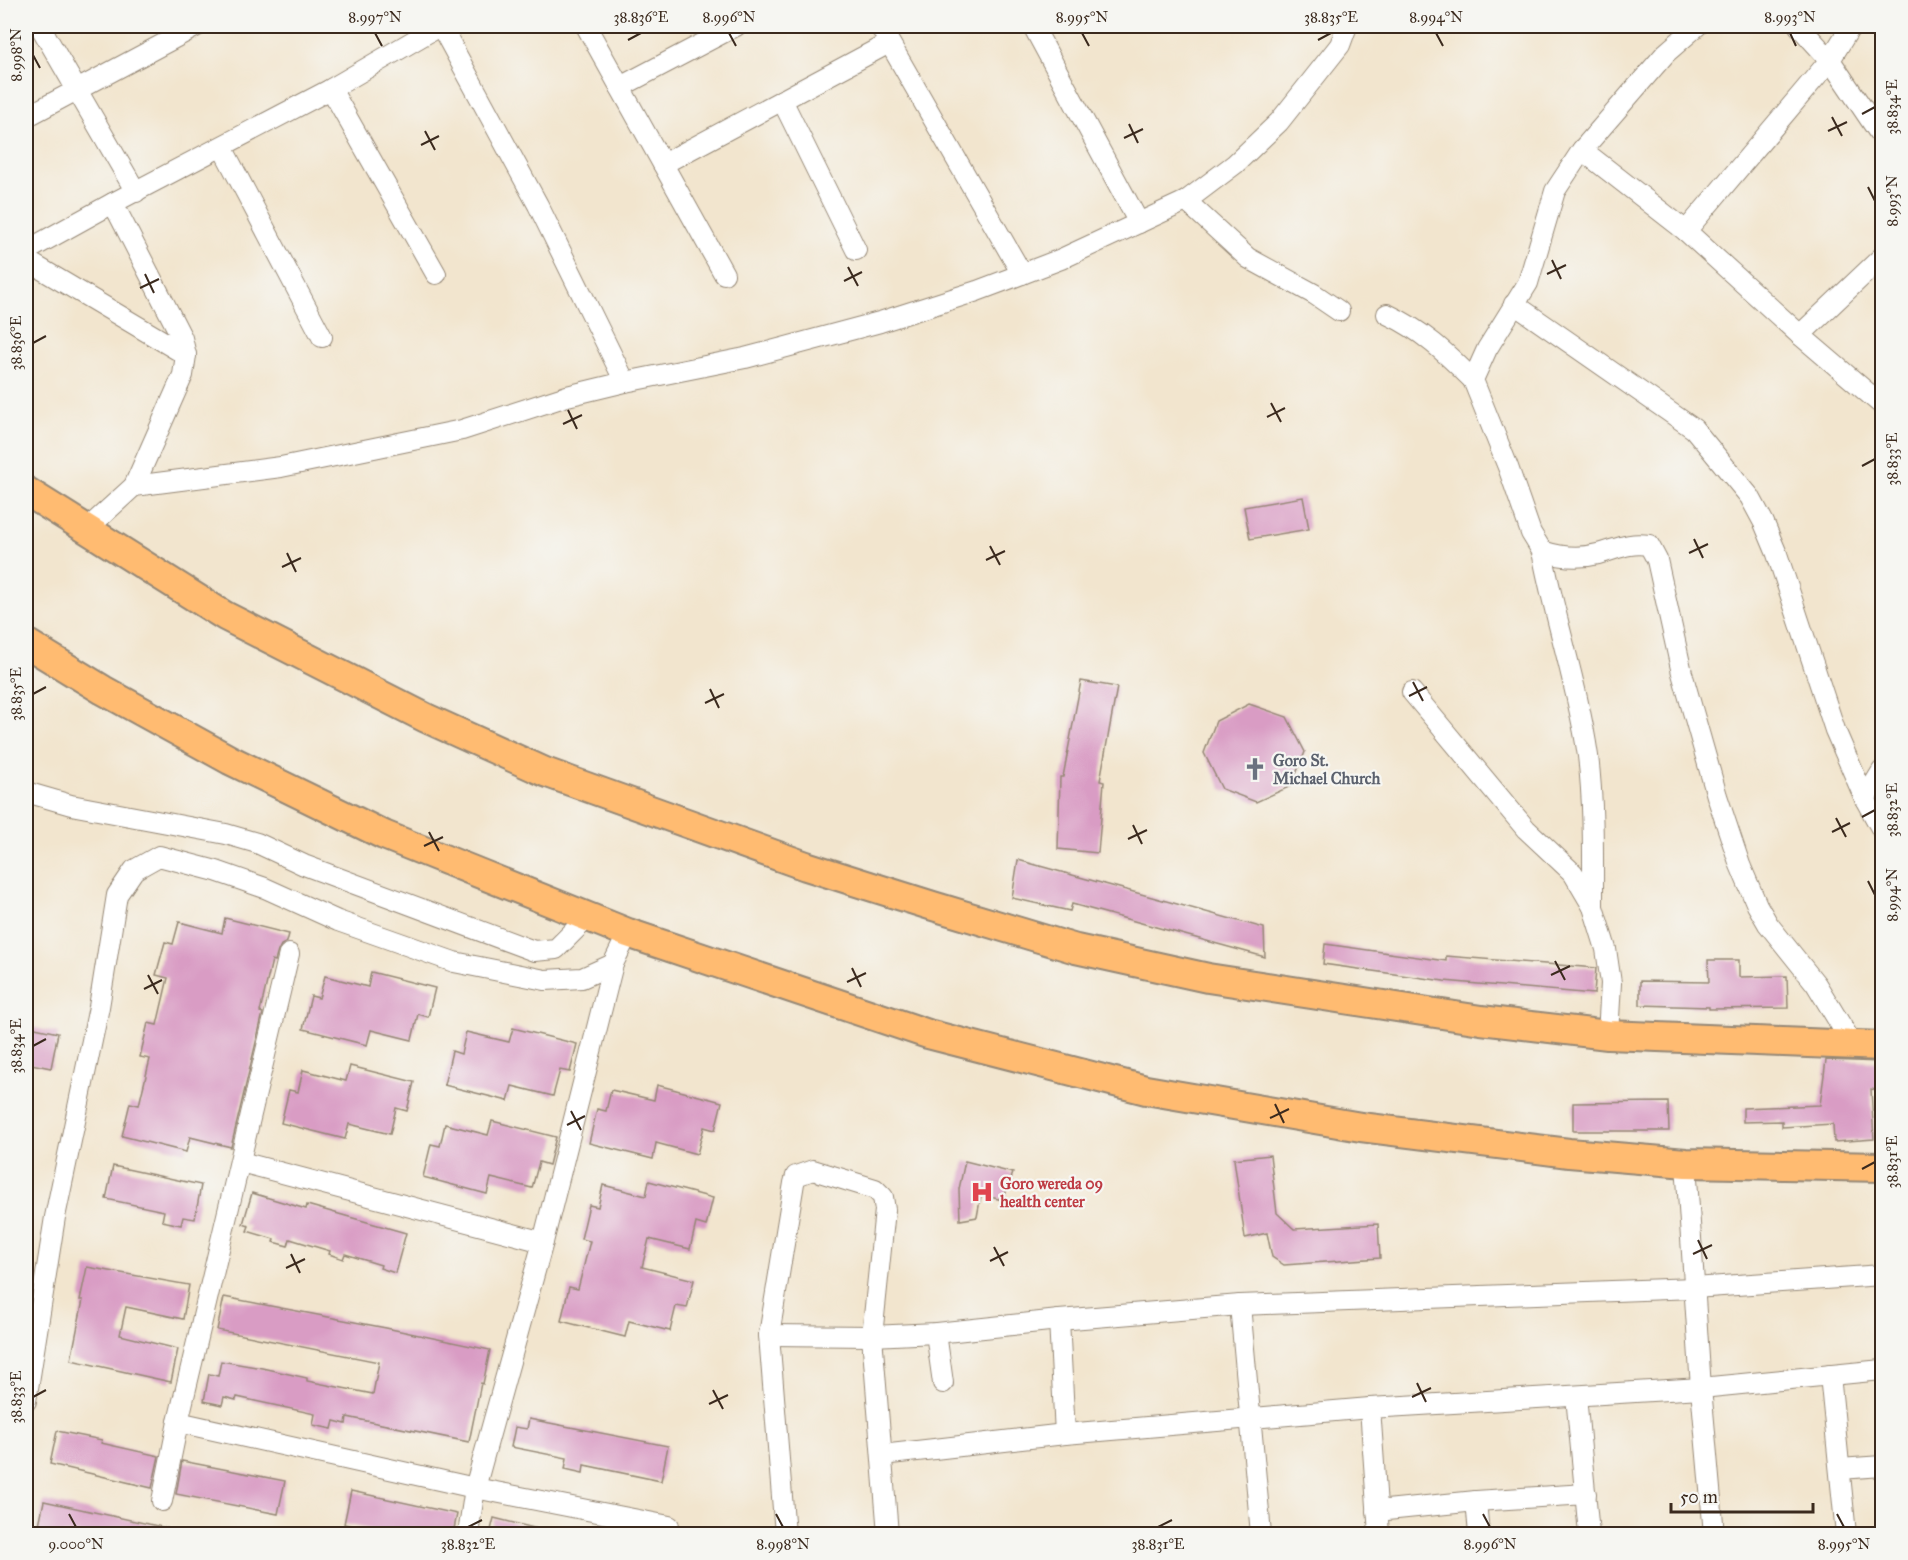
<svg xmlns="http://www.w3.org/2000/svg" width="1908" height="1560" viewBox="0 0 1908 1560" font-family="'IM FELL Great Primer',serif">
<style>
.building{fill:#d99cc4}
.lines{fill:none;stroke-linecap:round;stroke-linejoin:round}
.minor-casing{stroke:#968876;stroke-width:22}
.highway-casing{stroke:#968876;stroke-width:32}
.minor{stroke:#fff;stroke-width:20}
.highway{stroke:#ffbb71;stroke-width:28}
.ticks{fill:none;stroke:#3b2a1e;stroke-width:2}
.labels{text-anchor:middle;stroke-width:4.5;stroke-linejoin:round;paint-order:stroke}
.worship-label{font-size:16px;font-weight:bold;fill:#5b616d;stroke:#f6f6f2;text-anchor:start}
.health-label{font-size:16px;font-weight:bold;fill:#be3a42;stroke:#f6f6f2;text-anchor:start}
.neatline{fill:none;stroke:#3b2a1e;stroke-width:2}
.ticks-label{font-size:15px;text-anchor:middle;fill:#3b2a1e}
</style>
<rect width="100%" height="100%" fill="#f6f6f2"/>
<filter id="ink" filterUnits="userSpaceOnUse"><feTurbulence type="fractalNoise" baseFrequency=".0167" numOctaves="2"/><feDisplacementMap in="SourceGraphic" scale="12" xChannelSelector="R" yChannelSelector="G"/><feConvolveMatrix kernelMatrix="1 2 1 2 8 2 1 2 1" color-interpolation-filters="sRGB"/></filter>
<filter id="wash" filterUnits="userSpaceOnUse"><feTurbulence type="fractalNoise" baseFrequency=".008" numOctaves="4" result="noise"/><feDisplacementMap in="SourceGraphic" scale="24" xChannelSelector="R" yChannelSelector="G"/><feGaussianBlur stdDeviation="1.35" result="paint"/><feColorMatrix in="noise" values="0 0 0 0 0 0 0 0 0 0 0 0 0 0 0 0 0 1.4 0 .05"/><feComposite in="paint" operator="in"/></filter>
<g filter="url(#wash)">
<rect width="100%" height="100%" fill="#f2e5ce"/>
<g id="blocks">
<g class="building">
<polygon points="1303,497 1309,529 1250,539 1244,507"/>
<polygon points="1081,681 1117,687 1100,781 1104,782 1098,853 1058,849 1060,777 1063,777"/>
<polygon points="1249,704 1287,717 1305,752 1291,786 1256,802 1222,789 1204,753 1216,721"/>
<polygon points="1018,860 1264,928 1265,957 1072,904 1070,911 1012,898"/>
<polygon points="225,918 289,934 287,942 281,945 278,951 275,961 272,960 260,1012 263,1013 231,1147 190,1137 186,1152 122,1136 130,1103 139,1105 150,1059 140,1057 148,1023 157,1025 168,978 156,975 165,942 173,944 179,922 222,933"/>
<polygon points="1325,944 1446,961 1446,956 1596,968 1594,994 1444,981 1323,964"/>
<polygon points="1708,960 1739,960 1739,977 1787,976 1788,1008 1709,1009 1709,1007 1640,1005 1640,981 1709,982"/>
<polygon points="371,972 435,988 428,1017 418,1014 412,1040 371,1030 367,1045 303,1029 311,996 319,998 325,976 368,987"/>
<polygon points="26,1026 58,1033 51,1068 26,1063"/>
<polygon points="513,1028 577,1044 570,1072 560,1070 553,1096 512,1086 508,1101 444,1085 452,1051 461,1054 466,1032 509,1042"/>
<polygon points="1826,1060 1882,1062 1878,1090 1871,1089 1874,1139 1834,1142 1833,1124 1782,1127 1782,1121 1743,1122 1743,1108 1820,1105"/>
<polygon points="350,1066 414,1082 407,1111 396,1108 390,1134 349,1124 345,1139 281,1123 289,1090 298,1092 303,1070 346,1081"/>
<polygon points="657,1085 722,1102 715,1130 704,1127 697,1154 656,1143 653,1159 589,1143 597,1109 606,1111 611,1090 654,1100"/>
<polygon points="1668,1102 1669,1131 1573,1131 1573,1103"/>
<polygon points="492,1121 556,1137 549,1165 539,1162 532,1188 491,1178 487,1194 423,1177 431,1144 440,1146 445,1124 488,1135"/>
<polygon points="1270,1155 1277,1213 1294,1229 1378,1224 1380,1258 1284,1265 1272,1257 1267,1233 1245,1238 1234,1159"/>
<polygon points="965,1161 1013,1173 1003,1200 981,1195 977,1217 960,1220 959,1189"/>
<polygon points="113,1166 201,1185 195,1219 183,1217 181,1225 162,1221 164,1211 106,1199"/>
<polygon points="649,1181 713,1198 706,1226 696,1223 690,1249 649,1239 642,1267 694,1280 687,1308 676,1306 670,1331 629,1321 625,1337 561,1321 569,1287 578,1289 590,1241 581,1239 589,1205 598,1207 603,1185 646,1196"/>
<polygon points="252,1193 306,1209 307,1205 406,1233 395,1273 380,1268 381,1265 345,1254 343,1259 329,1254 330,1251 290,1239 288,1246 273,1242 274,1239 247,1231 249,1226 243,1224"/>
<polygon points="87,1267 189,1285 183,1319 126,1307 120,1335 178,1349 171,1382 71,1360 83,1300 80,1300"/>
<polygon points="224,1297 386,1328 490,1350 483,1384 481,1383 469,1442 347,1417 346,1424 334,1421 332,1429 313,1425 315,1414 237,1397 236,1400 224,1397 222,1405 204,1401 209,1374 218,1376 221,1361 262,1368 307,1378 307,1381 373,1394 379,1362 217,1330"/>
<polygon points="529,1419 668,1446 661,1481 584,1465 583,1473 565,1469 567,1458 511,1447 515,1427 527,1429"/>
<polygon points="57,1431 102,1440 101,1443 159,1456 152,1488 50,1464"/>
<polygon points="182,1461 285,1481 278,1514 176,1494"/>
<polygon points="351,1491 457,1514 453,1534 392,1534 344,1524"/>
<polygon points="44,1501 167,1528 167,1534 37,1534"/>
<polygon points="494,1518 538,1529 537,1534 490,1534"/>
</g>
</g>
</g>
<g filter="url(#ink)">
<use href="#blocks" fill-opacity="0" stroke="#968876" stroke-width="1.5"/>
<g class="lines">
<g class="minor-casing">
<g id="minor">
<polyline points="40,26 136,192"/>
<polyline points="441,26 538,205 625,382"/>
<polyline points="586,26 724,274"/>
<polyline points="880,26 1022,274"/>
<polyline points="1033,26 1139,223"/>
<polyline points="1799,26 1830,60 1882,137"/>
<polyline points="1851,26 1830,60 1686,231 1800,335 1882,405"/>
<polyline points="620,87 736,26"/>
<polyline points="331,89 436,274"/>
<polyline points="782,100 856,250"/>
<polyline points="26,117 197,26"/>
<polyline points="222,147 322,337"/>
<path d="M 1582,150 L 1555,191 L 1528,283 L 1487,349 L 1473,380 L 1508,467 L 1531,533 L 1542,551 C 1560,557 1579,559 1598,554 C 1618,549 1627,542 1649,545 L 1657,560 L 1682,673 L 1717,796 L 1740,865 L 1757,905 L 1768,924 L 1816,984 L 1853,1045"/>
<polyline points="663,164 889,43"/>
<polyline points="1186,201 1248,258 1314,294 1339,311"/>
<polyline points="113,203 331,89 439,26"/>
<polyline points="1686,231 1582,150 1666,53 1697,26"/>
<polyline points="26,251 113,203 182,338 186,355 183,375 134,486 86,530"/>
<polyline points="26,260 186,355"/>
<polyline points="1514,304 1694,429 1750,497 1764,523 1777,554 1835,730 1865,799 1882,830"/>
<path d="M 1387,314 C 1422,330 1446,353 1473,380"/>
<polyline points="1800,335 1882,257"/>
<polyline points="134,486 281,467 462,430 567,396 625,382 745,358 880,322 977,291 1022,274 1061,259 1186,201 1235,164 1279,122 1340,45 1347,26"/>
<path d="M 1542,551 C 1555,620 1578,687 1588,756 C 1594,806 1593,857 1593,907"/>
<polyline points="1412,692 1526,829 1573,873 1593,907 1606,949 1611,983 1608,1035"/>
<polyline points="26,792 71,805 226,834 257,843 304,865 534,951 556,949 588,917"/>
<polyline points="1865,799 1882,771"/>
<polyline points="241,1162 543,1242"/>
<polyline points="1686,1163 1701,1388 1714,1534"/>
<polyline points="1240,1305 1261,1534"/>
<polyline points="1059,1320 1065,1434"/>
<polyline points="936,1333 943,1383"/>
<polyline points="769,1335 872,1336 936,1333 1059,1320 1240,1305 1694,1288 1882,1275"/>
<polyline points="1830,1375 1846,1534"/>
<polyline points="1576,1396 1589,1534"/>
<polyline points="26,1401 55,1217 99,1007 117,895 134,870 159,856 216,871 265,888 338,921 454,962 545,980 582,978 613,964"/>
<polyline points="1370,1408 1379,1534"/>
<polyline points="178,1422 289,954"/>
<polyline points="882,1455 1065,1434 1370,1408 1701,1388 1882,1370"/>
<polyline points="1840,1469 1882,1466"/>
<polyline points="162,1501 178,1422 475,1488 669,1526 670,1534"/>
<polyline points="1476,1501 1479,1534"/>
<polyline points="1377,1511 1476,1501 1586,1494"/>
<polyline points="468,1534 475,1488 543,1242 613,964 628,933"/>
<polyline points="785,1534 769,1335 794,1183 796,1176 813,1170 875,1189 883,1197 885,1210 872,1336 888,1534"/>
</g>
</g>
<g class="highway-casing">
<g id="highway">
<polyline points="26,491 225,616 426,718 545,772 806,866 933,906 1076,949 1208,978 1481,1020 1608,1035 1882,1046"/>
<polyline points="26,643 103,690 230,760 384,835 628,933 928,1034 1146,1090 1361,1127 1569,1153 1686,1163 1882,1167"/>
</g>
</g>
<use href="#minor" class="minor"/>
<use href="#highway" class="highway"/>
</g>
</g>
<path class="ticks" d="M 375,33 L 382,46M 729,33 L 736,46M 1082,33 L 1089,46M 1436,33 L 1443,46M 1790,33 L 1796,46M 628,40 L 641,33M 1318,40 L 1331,33M 33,55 L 40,68M 1862,114 L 1875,107M 1832,117 L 1842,136M 1129,124 L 1138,143M 425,131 L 435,150M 1828,131 L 1847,122M 1124,138 L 1143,129M 421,145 L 439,136M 1868,187 L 1875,201M 1552,260 L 1561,279M 848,267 L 858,286M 145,274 L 154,293M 1547,274 L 1566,265M 844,281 L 862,272M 140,288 L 159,279M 33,343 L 46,336M 1271,403 L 1281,422M 568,410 L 577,429M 1267,417 L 1285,408M 563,424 L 582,415M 1862,466 L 1875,459M 1694,539 L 1703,558M 990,546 L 1000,565M 287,553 L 296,572M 1689,553 L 1708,544M 986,560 L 1005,551M 282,567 L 301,558M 1413,682 L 1423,701M 710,689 L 719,708M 33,694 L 46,687M 1409,696 L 1427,687M 705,703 L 724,694M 1862,817 L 1875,810M 1836,818 L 1846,837M 1133,825 L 1142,844M 429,832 L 439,851M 1832,832 L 1850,823M 1128,839 L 1147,830M 424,846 L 443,837M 1868,881 L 1875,895M 1555,961 L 1565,980M 852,968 L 861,987M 148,975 L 158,994M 1551,975 L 1570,966M 847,982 L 866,973M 144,989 L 162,980M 33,1046 L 46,1039M 1275,1104 L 1284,1123M 571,1111 L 581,1130M 1270,1118 L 1289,1109M 567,1125 L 585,1116M 1862,1169 L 1875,1162M 1698,1240 L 1707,1259M 994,1247 L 1004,1266M 291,1254 L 300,1273M 1693,1254 L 1712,1245M 990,1261 L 1008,1252M 286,1268 L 305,1259M 1417,1383 L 1426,1402M 713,1390 L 723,1409M 33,1397 L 46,1390M 1412,1397 L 1431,1388M 709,1404 L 728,1395M 69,1514 L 76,1527M 776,1514 L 783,1527M 1483,1514 L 1490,1527M 1837,1514 L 1844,1527M 468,1527 L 482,1520M 1158,1527 L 1172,1520"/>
<defs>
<g id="church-bare" transform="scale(1.8)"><path d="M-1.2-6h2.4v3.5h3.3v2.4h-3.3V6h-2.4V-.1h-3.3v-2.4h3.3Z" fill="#6b7280" stroke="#f6f6f2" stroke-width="2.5" paint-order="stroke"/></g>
<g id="hospital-bare" transform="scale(1.8)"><path d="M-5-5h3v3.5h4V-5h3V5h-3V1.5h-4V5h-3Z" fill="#e0444e" stroke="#f6f6f2" stroke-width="2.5" paint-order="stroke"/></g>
</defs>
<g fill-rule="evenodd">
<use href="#church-bare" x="1255" y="769"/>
<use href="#hospital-bare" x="982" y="1192"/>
</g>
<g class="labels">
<g class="worship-label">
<text x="1273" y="766">Goro St.<tspan x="1273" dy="18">Michael Church</tspan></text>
</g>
<g class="health-label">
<text x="1000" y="1189">Goro wereda 09<tspan x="1000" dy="18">health center</tspan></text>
</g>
</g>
<rect width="1908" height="1560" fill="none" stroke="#f6f6f2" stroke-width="66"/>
<path d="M1671 1503v9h142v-9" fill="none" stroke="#3b2a1e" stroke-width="3"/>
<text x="1680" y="1503" font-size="18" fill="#3b2a1e" stroke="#f6f6f2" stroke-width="4.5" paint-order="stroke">50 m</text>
<rect x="33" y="33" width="1842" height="1494" class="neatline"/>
<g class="ticks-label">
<text x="375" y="22">8.997°N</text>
<text x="641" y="22">38.836°E</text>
<text x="729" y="22">8.996°N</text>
<text x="1082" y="22">8.995°N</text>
<text x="1331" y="22">38.835°E</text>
<text x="1436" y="22">8.994°N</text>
<text x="1790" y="22">8.993°N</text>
<text transform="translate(16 55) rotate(-90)" y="5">8.998°N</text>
<text transform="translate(1892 107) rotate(-90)" y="5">38.834°E</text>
<text transform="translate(1892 201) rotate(-90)" y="5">8.993°N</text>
<text transform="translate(16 343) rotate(-90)" y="5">38.836°E</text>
<text transform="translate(1892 459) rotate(-90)" y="5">38.833°E</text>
<text transform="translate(16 694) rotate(-90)" y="5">38.835°E</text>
<text transform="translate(1892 810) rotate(-90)" y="5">38.832°E</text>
<text transform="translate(1892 895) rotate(-90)" y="5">8.994°N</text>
<text transform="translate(16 1046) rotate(-90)" y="5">38.834°E</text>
<text transform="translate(1892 1162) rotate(-90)" y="5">38.831°E</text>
<text transform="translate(16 1397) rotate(-90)" y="5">38.833°E</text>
<text x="76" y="1549">9.000°N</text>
<text x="468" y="1549">38.832°E</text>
<text x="783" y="1549">8.998°N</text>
<text x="1158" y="1549">38.831°E</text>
<text x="1490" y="1549">8.996°N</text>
<text x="1844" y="1549">8.995°N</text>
</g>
</svg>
